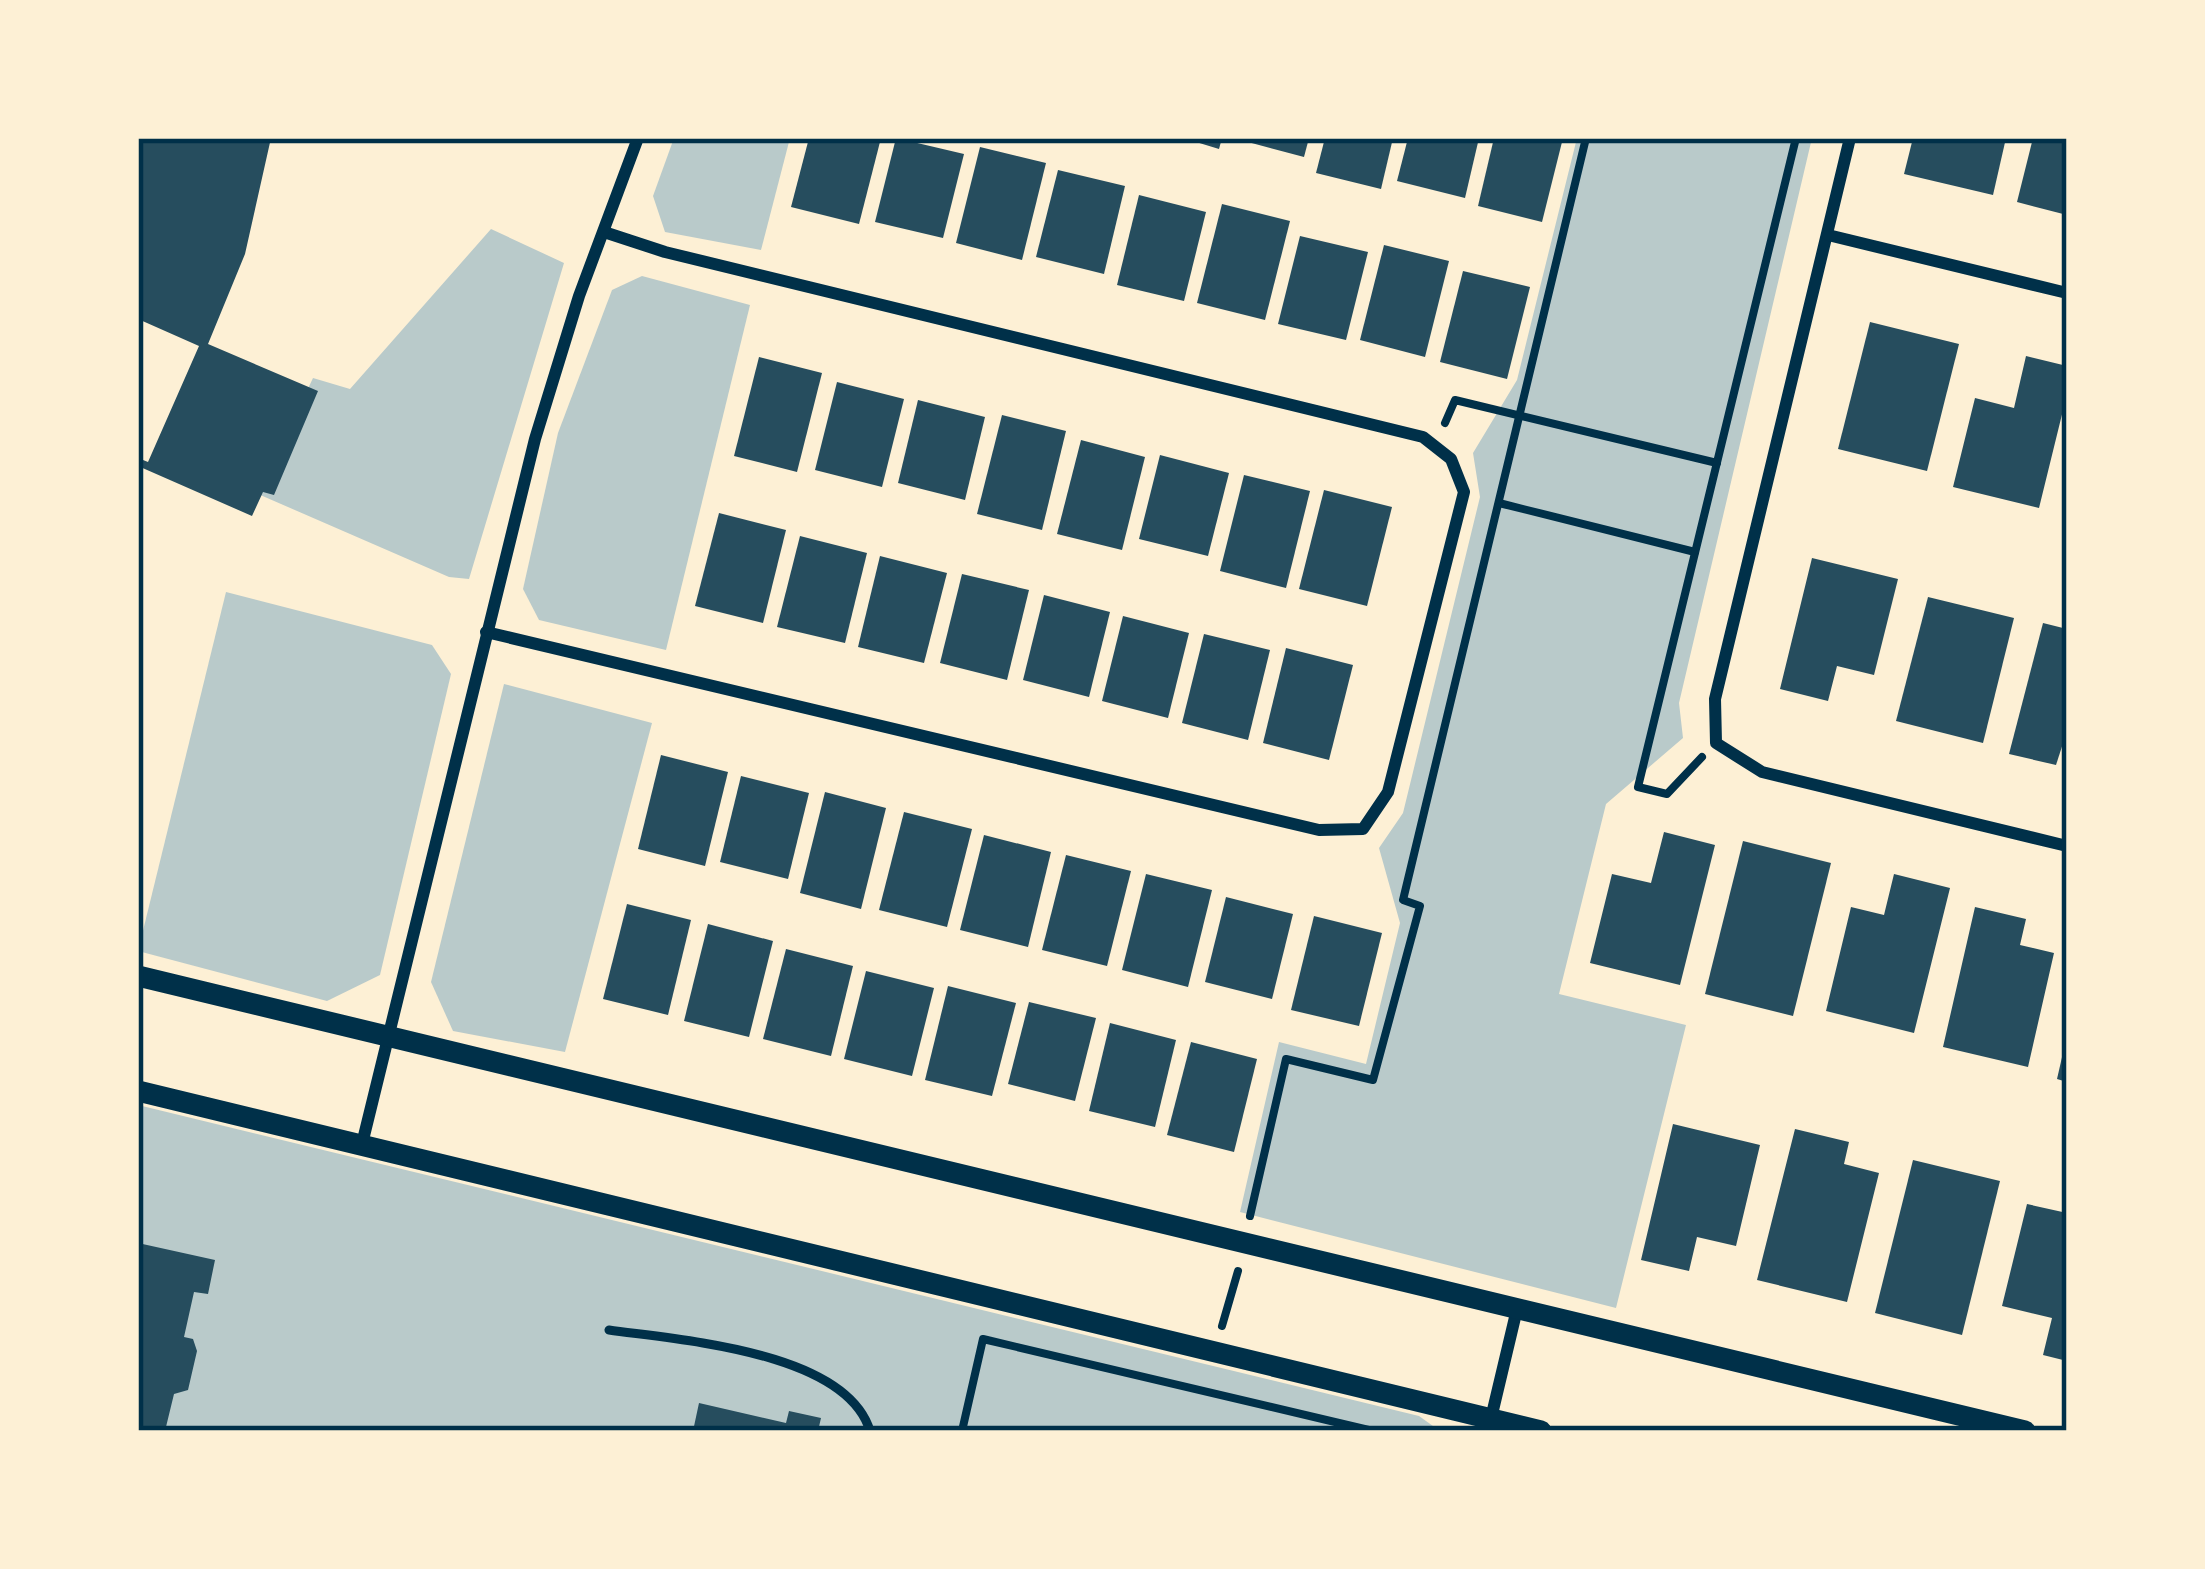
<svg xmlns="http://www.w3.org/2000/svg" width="2205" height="1569" viewBox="0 0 2205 1569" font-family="Karla,sans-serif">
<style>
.green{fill:#b9caca}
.building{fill:#264d5e}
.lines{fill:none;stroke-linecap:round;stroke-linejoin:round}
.path{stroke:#003049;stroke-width:8}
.service{stroke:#003049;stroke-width:9}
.minor{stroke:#003049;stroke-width:12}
.tertiary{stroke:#003049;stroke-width:21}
.neatline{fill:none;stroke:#003049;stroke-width:4.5}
</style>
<rect width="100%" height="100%" fill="#fdf0d5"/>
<g class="green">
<polygon points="674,138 790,138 761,250 665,232 653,196"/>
<polygon points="1577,138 1812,138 1679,703 1683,738 1606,804 1559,994 1686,1025 1616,1308 1240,1212 1279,1042 1366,1064 1400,923 1379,848 1403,813 1480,497 1473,453 1517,380"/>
<polygon points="491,229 564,263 469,579 449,577 258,494 313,378 350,389"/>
<polygon points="642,276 750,305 666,650 539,620 523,589 558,433 612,290"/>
<polygon points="226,592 432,645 451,674 380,975 327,1001 138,951"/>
<polygon points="504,684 652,723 565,1052 453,1031 431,982"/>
<polygon points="138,1105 1419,1416 1440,1431 138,1431"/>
</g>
<g class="building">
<polygon points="138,138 271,138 245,254 208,344 318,391 274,495 263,492 252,516 138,466 138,458 148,462 199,346 138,319"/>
<polygon points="809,138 881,138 859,224 791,207"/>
<polygon points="896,138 964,154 943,238 875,222"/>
<polygon points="1183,138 1222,138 1219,149"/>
<polygon points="1233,138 1309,138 1304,157"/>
<polygon points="1325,138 1393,138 1381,189 1316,173"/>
<polygon points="1408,138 1479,138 1465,198 1397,181"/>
<polygon points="1494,138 1563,138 1542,222 1478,206"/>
<polygon points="1913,138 2006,138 1993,195 1904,174"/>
<polygon points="2033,138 2067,138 2067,215 2017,202"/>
<polygon points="980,147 1046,163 1022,260 956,243"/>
<polygon points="1058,170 1125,186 1104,274 1036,257"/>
<polygon points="1139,195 1206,212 1184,301 1117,285"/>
<polygon points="1222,204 1290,221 1265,320 1197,303"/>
<polygon points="1300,236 1368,252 1346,340 1278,324"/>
<polygon points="1384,245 1449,261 1425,357 1360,340"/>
<polygon points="1463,271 1530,287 1507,379 1440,362"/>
<polygon points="1870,322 1959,344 1927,471 1838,449"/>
<polygon points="2026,356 2067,366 2067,394 2039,508 1953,487 1975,398 2014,408"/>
<polygon points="759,357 822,373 797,472 734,456"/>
<polygon points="837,382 904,399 882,487 815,470"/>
<polygon points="918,400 985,417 965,500 898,483"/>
<polygon points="1002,415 1066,431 1042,530 977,514"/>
<polygon points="1081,440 1145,457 1122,550 1057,534"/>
<polygon points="1160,455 1229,473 1208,556 1139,539"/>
<polygon points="1244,475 1310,491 1286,588 1220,571"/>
<polygon points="1324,490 1392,507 1367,606 1299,589"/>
<polygon points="719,513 786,530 763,623 695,606"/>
<polygon points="800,536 867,553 845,643 777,627"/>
<polygon points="880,556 947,573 924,663 858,647"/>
<polygon points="1812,558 1898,579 1874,675 1837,666 1828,701 1780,689"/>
<polygon points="962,574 1029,590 1007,680 940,663"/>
<polygon points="1044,595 1110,612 1089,697 1023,680"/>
<polygon points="1928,597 2014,618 1983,743 1896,721"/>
<polygon points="1123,616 1189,633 1168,718 1102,701"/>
<polygon points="2043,623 2067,629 2067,731 2056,765 2009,754"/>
<polygon points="1204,634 1270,650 1248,740 1182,723"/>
<polygon points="1286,648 1353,665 1329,760 1263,743"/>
<polygon points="661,755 728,772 705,866 638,849"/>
<polygon points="741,776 809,793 788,879 720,862"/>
<polygon points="825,792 886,808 861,909 800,893"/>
<polygon points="904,812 972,829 947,927 879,910"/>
<polygon points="1664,832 1715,845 1680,985 1590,963 1612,874 1651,883"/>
<polygon points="984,835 1051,852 1028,947 960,930"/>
<polygon points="1743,841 1831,863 1793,1016 1705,994"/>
<polygon points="1066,855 1131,871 1107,966 1042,950"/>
<polygon points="1146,874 1212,890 1188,987 1122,970"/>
<polygon points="1894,874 1950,888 1914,1033 1826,1011 1851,907 1884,915"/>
<polygon points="1226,897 1293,914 1272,999 1205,982"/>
<polygon points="627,904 691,920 668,1015 603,999"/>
<polygon points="1975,907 2026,919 2020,945 2054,953 2028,1067 1943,1047"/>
<polygon points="1314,916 1382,933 1359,1026 1291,1010"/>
<polygon points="708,924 773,941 749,1037 684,1021"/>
<polygon points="786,949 853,966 831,1056 763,1039"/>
<polygon points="866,971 934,988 912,1076 844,1059"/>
<polygon points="948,986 1016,1003 992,1096 925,1080"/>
<polygon points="1029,1002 1096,1018 1075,1101 1008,1084"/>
<polygon points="1110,1023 1176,1040 1155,1127 1089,1111"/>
<polygon points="1191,1042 1257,1059 1234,1152 1167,1135"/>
<polygon points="2065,1044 2067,1044 2067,1082 2057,1079"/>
<polygon points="1673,1124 1760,1145 1736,1246 1697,1237 1689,1271 1641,1260"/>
<polygon points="1795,1129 1849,1142 1844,1164 1879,1173 1847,1302 1757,1280"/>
<polygon points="1913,1160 2000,1181 1962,1335 1875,1313"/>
<polygon points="2027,1204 2067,1213 2067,1361 2043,1355 2052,1318 2002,1306"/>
<polygon points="138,1243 215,1260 208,1294 194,1292 184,1337 193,1339 197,1351 188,1390 174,1394 165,1431 138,1431"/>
<polygon points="699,1403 786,1423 789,1411 821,1418 818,1431 693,1431"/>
</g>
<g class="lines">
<g class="path">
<polyline points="1445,423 1455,400 1717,463"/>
<polyline points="1499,503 1695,552"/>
<polyline points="1702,757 1667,794 1638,787 1796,138"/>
<polyline points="1250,1216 1286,1059 1373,1080 1420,906 1403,900 1586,138"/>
<polyline points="1222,1326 1238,1271"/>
<polyline points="962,1431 983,1339 1373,1431"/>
</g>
<path class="service" d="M 609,1330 C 679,1340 846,1351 870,1431"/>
<g class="minor">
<polyline points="1850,138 1715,699 1716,743 1762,772 2067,846"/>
<polyline points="1828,235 2067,293"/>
<polyline points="486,632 1319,830 1363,829 1388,792 1464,492 1451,459 1423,437 665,252 604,232"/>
<polyline points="362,1144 535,439 579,296 638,138"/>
<polyline points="1488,1431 1517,1309"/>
</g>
<g class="tertiary">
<polyline points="138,976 2025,1431"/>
<polyline points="138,1091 1541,1431"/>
</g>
</g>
<rect width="2205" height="1569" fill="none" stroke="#fdf0d5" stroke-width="282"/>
<rect x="141" y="141" width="1923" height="1287" class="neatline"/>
</svg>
